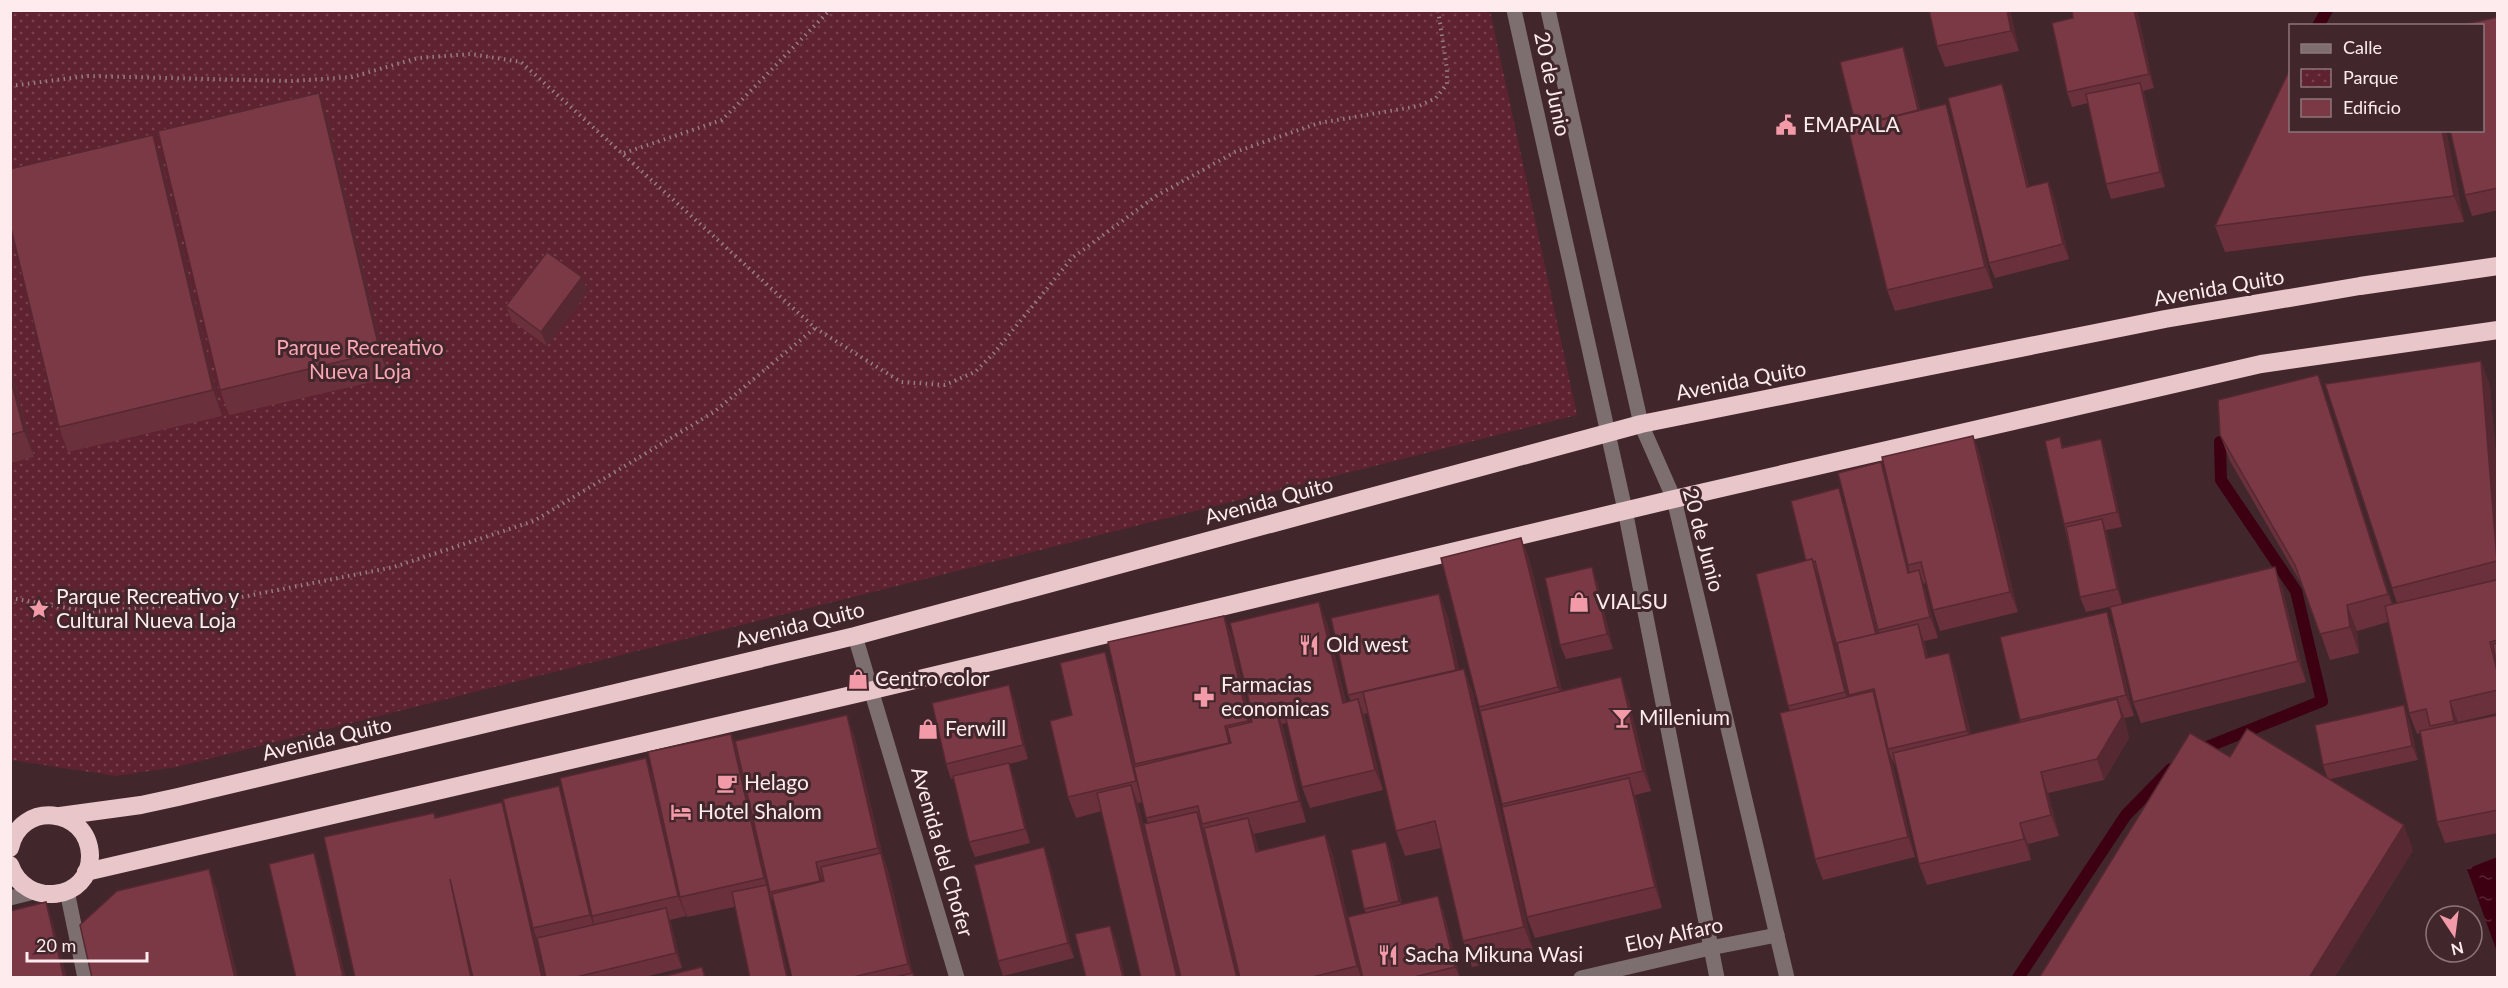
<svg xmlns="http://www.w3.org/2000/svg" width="2508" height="988" viewBox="0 0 2508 988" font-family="Lato,sans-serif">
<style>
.park{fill:url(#park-dots)}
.water{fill:url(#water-ripples)}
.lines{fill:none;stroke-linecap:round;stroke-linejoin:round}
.stream{stroke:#3d0013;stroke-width:12}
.path{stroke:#967f82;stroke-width:4;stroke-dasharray:1.5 4.5;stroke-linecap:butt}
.minor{stroke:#7d6f70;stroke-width:15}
.highway{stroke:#e9c6ca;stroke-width:18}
.wall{fill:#6a313c;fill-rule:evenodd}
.shaded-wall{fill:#562831}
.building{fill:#7b3946;stroke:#562831;stroke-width:1.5}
.labels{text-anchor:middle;stroke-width:6;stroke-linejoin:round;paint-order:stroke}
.street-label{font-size:21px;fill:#fdebed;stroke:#41272b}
.poi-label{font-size:21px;fill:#fdebed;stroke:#41272b;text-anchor:start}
.park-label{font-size:21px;fill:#f9a7b4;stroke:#41272b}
</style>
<defs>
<pattern id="park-dots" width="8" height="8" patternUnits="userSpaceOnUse" patternTransform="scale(1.5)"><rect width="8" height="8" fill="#5f2230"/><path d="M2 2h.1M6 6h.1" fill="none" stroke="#77424e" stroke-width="1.8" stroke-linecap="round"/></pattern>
<pattern id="water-ripples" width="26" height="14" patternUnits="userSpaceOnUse" patternTransform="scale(1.5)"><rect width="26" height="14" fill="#3d0013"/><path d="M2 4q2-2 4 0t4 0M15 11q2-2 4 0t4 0" fill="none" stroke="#5a2536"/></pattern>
</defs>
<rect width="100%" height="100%" fill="#41272b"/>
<polygon class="park" points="10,11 1490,11 1577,415 176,767 116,776 11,760"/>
<polygon class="water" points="2497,857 2497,952 2467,869"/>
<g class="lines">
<g class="stream">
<polyline points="2318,26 2327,10"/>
<polyline points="2197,751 2322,701 2296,591 2221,480 2220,442"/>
<polyline points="2018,978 2126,815 2171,769"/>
</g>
<g class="path">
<polyline points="10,86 87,76 291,81 352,77 418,58 471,54 521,62 815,328 901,382 945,385 975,372 994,353 1072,258 1156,196 1235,152 1319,123 1419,106 1436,98 1447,84 1447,69 1438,10"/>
<polyline points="624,153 722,120 830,10"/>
<polyline points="10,598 91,612 222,601 394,567 534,521 714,412 815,328"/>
</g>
<g class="minor">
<polyline points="1514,10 1625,510 1717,978"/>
<polyline points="1548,10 1641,424 1674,499 1787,978"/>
<polyline points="855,636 957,978"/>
<polyline points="67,891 85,978"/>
<polyline points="10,898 34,892"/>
<polyline points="1581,978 1710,948 1777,935"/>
</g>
<g class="highway">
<polyline points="60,816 141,805 178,797 855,636 1641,424 2165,319 2360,286 2498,266"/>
<path d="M 10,848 C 20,800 88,807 90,855 C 91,901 25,909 10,865"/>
<polyline points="86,872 873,690 1674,499 2261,364 2498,330"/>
</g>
</g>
<g class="wall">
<polygon points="1929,10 2010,10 2019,51 1945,67 1937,46"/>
<polygon points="2137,10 2154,88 2143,91 2145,97 2165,187 2111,199 2106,184 2088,103 2072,107 2067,92"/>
<polygon points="2498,17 2498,210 2472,216 2465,195"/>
<polygon points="1903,47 1908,61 1920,110 1953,125 1993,288 1895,311 1887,290 1856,126"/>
<polygon points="2002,84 2007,99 2029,187 2048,182 2054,197 2069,259 1995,278 1989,263"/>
<polygon points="328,119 389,378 229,415 220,390"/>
<polygon points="2446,130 2464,222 2225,252 2215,226"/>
<polygon points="162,161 222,416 68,452 59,427"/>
<polygon points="588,292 547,346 512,321 506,306"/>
<polygon points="2481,361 2490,387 2498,478 2498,713 2458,722 2458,723 2498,715 2498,833 2445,843 2437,822 2420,733 2417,734 2409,713 2388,622 2357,631 2359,653 2330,660 2305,590 2230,461 2220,435 2327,401 2392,604 2397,603 2392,588"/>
<polygon points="10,364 34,457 10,463"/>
<path d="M 1973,436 L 1980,456 L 2018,612 L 1940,631 L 1933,610 L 1926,583 L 1923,584 L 1938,638 L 1924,641 L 1928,658 L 1949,653 L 1956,674 L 1971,734 L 2020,722 L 2000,637 L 2107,612 L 2114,632 L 2134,716 L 2124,718 L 2129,738 L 2104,780 L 2048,793 L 2059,836 L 2028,844 L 2031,860 L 1927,885 L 1919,864 L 1897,769 L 1891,757 L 1915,857 L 1823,880 L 1815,859 L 1790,711 L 1788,706 L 1806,561 L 1844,503 L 1878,633 L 1879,633 L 1878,630 L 1881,462 L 1888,483 ZM 1819,576 L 1837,647 L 1840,656 L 1849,697 L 1818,577 Z"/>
<polygon points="2060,437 2063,447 2101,439 2106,453 2122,527 2106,530 2122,604 2086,612 2080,597 2064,524"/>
<polygon points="1521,538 1529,559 1562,691 1628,698 1651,791 1635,795 1662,908 1535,938 1527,917 1503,807 1479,707"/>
<polygon points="1597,582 1613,649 1566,659 1560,645"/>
<polygon points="2282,588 2306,682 2141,723 2133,702"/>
<polygon points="1447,614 1459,670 1464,669 1473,694 1534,953 1472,967 1463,941 1441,848 1405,856 1396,831 1368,713 1364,714 1383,790 1310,808 1302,787 1287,723 1282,724 1306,822 1254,834 1259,851 1325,835 1333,856 1362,978 1181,978 1148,824 1142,802 1138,803 1180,978 1141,978 1102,811 1076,818 1068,797 1072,715 1112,673 1135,766 1135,764 1224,616 1232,637 1251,722 1252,722 1251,709 1327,623 1346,702 1351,701 1348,695"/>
<polygon points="1014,699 1028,759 1009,764 1014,778 1030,843 975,857 969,842 954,778 951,779 946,764"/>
<polygon points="2404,705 2409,720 2418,760 2330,779 2413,850 2334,978 2039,978 2230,757 2328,779 2323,765"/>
<polygon points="731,734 737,749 854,735 882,853 889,874 912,973 914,978 792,978 776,909 770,893 772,899 687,917 684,907 686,916 670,920 682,968 640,978 546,978 535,934 436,818 508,818 567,807 646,758 653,777"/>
<polygon points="1386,842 1391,857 1402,904 1443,910 1460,978 1363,978 1366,913 1364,909"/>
<polygon points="1049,862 1074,958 1003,976 998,961"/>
</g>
<g class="shaded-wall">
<polygon points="2007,10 2010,10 2019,51 2011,31"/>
<polygon points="2134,10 2137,10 2154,88 2149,74"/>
<polygon points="1903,47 1908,61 1924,128 1919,114"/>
<polygon points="2140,83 2145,97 2165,187 2160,172"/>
<polygon points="2002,84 2007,99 2032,202 2027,187"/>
<polygon points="319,93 328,119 389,378 380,352"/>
<polygon points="1946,104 1953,125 1993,288 1985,267"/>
<polygon points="2442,130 2446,130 2464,222 2454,196"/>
<polygon points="153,135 162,161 222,416 213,390"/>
<polygon points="2048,182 2054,197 2069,259 2063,244"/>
<polygon points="582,277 588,292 547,346 541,332"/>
<polygon points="2481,361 2490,387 2498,478 2498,563"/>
<polygon points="10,364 34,457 24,431 10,376"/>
<polygon points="2318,375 2327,401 2398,620 2388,594"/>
<polygon points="1973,436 1980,456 2018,612 2010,592"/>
<polygon points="2101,439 2106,453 2122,527 2117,512"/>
<polygon points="1881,462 1888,483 1908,565 1916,594 1908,573"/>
<polygon points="1839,488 1844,503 1882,651 1877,636"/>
<polygon points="2102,519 2107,534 2122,604 2117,589"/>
<polygon points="1521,538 1529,559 1566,708 1558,687"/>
<polygon points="1812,559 1820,580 1853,713 1845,692"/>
<polygon points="1592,567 1597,582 1613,649 1607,634"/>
<polygon points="2275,567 2282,588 2306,682 2298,661"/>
<polygon points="1919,570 1926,591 1938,638 1930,617"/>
<polygon points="1439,594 1447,614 1464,691 1456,670"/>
<polygon points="1319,602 1327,623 1351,723 1343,703"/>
<polygon points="2347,605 2357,631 2359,653 2350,627"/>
<polygon points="2107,612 2114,632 2134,716 2126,695"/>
<polygon points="1224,616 1232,637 1255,742 1248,721"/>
<polygon points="1918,624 1925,645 1933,679 1926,658"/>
<polygon points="1105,652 1112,673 1143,801 1136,781"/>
<polygon points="1949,653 1956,674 1975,751 1967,731"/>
<polygon points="1464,669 1473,694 1534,953 1524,927"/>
<polygon points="1621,677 1628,698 1651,791 1643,771"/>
<polygon points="1009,685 1014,699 1028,759 1023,745"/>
<polygon points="1873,691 1880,712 1888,749 1891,757 1915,857 1908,837"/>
<polygon points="1358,699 1366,720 1383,790 1375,770"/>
<polygon points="2117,699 2125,719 2129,738 2104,780 2097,759"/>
<polygon points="2450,701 2458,722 2462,741 2454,721"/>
<polygon points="2404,705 2409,720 2418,760 2412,746"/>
<polygon points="1275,706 1283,727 1306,822 1299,801"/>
<polygon points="847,715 854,735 882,853 889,874 914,978 913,978 908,964 885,868 878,848"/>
<polygon points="1225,726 1232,747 1236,763 1229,743"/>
<polygon points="731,734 739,755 789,978 787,978 768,889 764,878"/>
<polygon points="646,758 654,778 680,897 686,916 678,896"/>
<polygon points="1009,763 1014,778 1030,843 1025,829"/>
<polygon points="2041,772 2048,793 2059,836 2051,815"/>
<polygon points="1629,778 1636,799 1662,908 1655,887"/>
<polygon points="1131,785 1139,806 1180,978 1177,978"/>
<polygon points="559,786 567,807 597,936 590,915"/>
<polygon points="502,802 510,823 545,978 542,978"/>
<polygon points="1197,812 1205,833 1240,978 1237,978"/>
<polygon points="1248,818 1256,839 1264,872 1256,852"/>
<polygon points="2020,823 2028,844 2031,860 2024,839"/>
<polygon points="2404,825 2413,850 2334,978 2309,978"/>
<polygon points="1325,835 1333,856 1362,978 1361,978 1357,966"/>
<polygon points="1386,842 1391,857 1404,915 1399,901"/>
<polygon points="1044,847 1049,862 1074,958 1068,943"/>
<polygon points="314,853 319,868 346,978 344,978 343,976"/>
<polygon points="816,862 824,883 828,901 820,881"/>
<polygon points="209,869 217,890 238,978 235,978"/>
<polygon points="450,879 474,978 471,978"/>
<polygon points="1438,896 1443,910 1460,978 1455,967"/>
<polygon points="46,902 53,923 67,978 64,978"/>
<polygon points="666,908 671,923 682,968 676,953"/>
<polygon points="1110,926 1116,940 1125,978 1123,977"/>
</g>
<g class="building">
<polygon points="1929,10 2007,10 2011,31 1937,46"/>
<polygon points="2072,10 2134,10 2149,74 2067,92 2052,23 2073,18"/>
<polygon points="2498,17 2498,188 2465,195 2450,130 2482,130 2482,26 2457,26"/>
<polygon points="1903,47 1918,110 1856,126 1840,62"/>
<polygon points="2290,69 2290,130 2442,130 2454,196 2215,226"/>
<polygon points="2140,83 2160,172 2106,184 2086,94"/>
<polygon points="2002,84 2027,187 2048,182 2063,244 1989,263 1948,98"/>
<polygon points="319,93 380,352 220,390 158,131"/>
<polygon points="1946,104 1985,267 1887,290 1848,128"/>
<polygon points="153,135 213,390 59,427 10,224 10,169"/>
<polygon points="547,252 582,277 541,332 506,306"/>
<polygon points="2481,361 2497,561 2392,588 2325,384"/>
<polygon points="2318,375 2388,594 2347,605 2350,627 2320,634 2295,565 2220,435 2218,400"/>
<polygon points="10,376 24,431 10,435"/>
<polygon points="1973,436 2010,592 1933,610 1921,562 1908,565 1882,457"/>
<polygon points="2060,437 2062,448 2101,439 2117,512 2064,524 2045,441"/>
<polygon points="1881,462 1908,573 1919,570 1930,617 1878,630 1838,473"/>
<polygon points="1839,488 1876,634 1837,643 1838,646 1837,647 1815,561 1813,562 1812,559 1806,561 1791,501"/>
<polygon points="2102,519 2117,589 2080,597 2066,527"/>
<polygon points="1521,538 1558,687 1479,707 1441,558"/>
<polygon points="1812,559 1845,692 1788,706 1756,574"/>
<polygon points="1592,567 1607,634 1560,645 1545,578"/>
<polygon points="2275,567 2298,661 2133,702 2110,607"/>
<polygon points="2496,580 2498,585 2498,640 2490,642 2498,675 2498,690 2450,701 2454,721 2430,726 2426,709 2409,713 2385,606"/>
<polygon points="1439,594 1456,670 1348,695 1331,618"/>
<polygon points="1319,602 1343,703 1358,699 1375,770 1302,787 1282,702 1251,709 1230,623"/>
<polygon points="2107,612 2126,695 2020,720 2000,637"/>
<polygon points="1224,616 1248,721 1225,726 1229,743 1135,764 1108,642"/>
<polygon points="1918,624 1926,658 1949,653 1967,731 1888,749 1874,689 1849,695 1837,643"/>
<polygon points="2498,643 2498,674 2493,644"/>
<polygon points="1105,652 1136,781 1068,797 1050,721 1072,715 1060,663"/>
<polygon points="1464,669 1524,927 1463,941 1435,821 1396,831 1363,692"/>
<polygon points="1621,677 1643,771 1502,804 1480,711"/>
<polygon points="1009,685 1023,745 946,764 932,703"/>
<polygon points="1873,691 1908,837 1815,859 1780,713"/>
<polygon points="2117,699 2122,717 2097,759 2041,772 2051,815 2020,823 2024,839 1919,864 1893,753"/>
<polygon points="2404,705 2412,746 2323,765 2315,725"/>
<polygon points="1275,706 1299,801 1202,824 1198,806 1146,818 1134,767 1231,743 1227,728 1252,722 1250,712"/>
<polygon points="847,715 878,848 816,862 820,881 770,892 735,741"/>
<polygon points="2498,715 2498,810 2437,822 2420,731"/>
<polygon points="2247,729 2404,825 2309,978 2039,978 2190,733 2230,757"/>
<polygon points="731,734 764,878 680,897 648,752"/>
<polygon points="646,758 678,896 592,916 560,778"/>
<polygon points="1009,763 1025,829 969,842 953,776"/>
<polygon points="1629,778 1655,887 1527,917 1502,807"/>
<polygon points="1131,785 1177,978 1141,978 1097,793"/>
<polygon points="559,786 590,915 533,928 503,799"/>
<polygon points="502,802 542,978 473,978 450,879 471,978 355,978 324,837 434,813 435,818"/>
<polygon points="1197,812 1237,978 1181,978 1144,824"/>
<polygon points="1248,818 1256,852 1325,835 1357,966 1308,978 1240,978 1204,828"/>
<polygon points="1386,842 1399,901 1364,909 1351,850"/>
<polygon points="1044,847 1068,943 998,961 974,865"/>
<polygon points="314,853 343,976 335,978 296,978 269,864"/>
<polygon points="881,853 908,964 849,978 792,978 772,894 824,881 821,867"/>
<polygon points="209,869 235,978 92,978 80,925 117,891"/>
<polygon points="767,885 787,978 750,978 732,892"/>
<polygon points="1438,896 1455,967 1410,978 1363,978 1348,917"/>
<polygon points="46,902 64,978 10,978 10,911"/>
<polygon points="666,908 676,953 572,978 546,978 537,938"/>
<polygon points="1110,926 1123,977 1086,978 1075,934"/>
<polygon points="702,967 705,978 657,978"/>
<polygon points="913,973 914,978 891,978"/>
</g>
<defs>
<g id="civic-bare" transform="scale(1.62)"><path d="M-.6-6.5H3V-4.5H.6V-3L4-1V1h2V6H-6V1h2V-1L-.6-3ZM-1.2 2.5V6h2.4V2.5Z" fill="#f39aa9" stroke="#41272b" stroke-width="2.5" paint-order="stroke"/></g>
<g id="shop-bare" transform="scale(1.62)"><path d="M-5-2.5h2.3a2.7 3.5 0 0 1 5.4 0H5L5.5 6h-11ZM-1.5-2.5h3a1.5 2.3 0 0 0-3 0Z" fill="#f39aa9" stroke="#41272b" stroke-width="2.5" paint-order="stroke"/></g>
<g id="sight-bare" transform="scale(1.62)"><path d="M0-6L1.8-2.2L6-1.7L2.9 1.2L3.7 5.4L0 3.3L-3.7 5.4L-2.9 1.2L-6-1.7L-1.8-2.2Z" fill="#f39aa9" stroke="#41272b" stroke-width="2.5" paint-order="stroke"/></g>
<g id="restaurant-bare" transform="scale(1.62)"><path d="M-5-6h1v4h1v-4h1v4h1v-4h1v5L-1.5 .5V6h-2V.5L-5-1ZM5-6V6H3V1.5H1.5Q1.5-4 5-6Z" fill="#f39aa9" stroke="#41272b" stroke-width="2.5" paint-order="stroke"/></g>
<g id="pharmacy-bare" transform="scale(1.62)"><path d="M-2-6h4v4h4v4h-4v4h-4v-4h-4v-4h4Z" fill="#f39aa9" stroke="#41272b" stroke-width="2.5" paint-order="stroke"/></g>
<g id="bar-bare" transform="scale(1.62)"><path d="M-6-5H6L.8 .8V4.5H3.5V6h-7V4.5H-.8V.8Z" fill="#f39aa9" stroke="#41272b" stroke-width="2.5" paint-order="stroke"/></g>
<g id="cafe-bare" transform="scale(1.62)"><path d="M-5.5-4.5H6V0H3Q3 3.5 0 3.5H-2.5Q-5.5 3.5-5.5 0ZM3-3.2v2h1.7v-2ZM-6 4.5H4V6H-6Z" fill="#f39aa9" stroke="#41272b" stroke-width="2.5" paint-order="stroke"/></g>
<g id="hotel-bare" transform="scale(1.62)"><path d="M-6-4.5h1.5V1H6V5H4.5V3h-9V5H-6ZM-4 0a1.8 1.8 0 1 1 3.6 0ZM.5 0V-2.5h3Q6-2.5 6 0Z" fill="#f39aa9" stroke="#41272b" stroke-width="2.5" paint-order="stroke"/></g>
</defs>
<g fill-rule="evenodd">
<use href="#civic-bare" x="1786" y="125"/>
<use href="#shop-bare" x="1579" y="602"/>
<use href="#sight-bare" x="39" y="609"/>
<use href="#restaurant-bare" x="1309" y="645"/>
<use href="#shop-bare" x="858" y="679"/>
<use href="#pharmacy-bare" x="1204" y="697"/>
<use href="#bar-bare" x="1622" y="718"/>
<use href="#shop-bare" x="928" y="729"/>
<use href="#cafe-bare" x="727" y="783"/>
<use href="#hotel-bare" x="681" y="812"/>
<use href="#restaurant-bare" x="1388" y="955"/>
</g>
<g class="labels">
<g class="street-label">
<text transform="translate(1552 84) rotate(78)" y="7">20 de Junio</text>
<text transform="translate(2219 288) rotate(-10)" y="7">Avenida Quito</text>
<text transform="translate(1741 381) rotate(-11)" y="7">Avenida Quito</text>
<text transform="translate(1269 501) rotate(-15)" y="7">Avenida Quito</text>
<text transform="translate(1703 540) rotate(75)" y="7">20 de Junio</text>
<text transform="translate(800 625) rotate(-14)" y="7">Avenida Quito</text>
<text transform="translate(327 739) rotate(-13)" y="7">Avenida Quito</text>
<text transform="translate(942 852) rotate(74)" y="7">Avenida del Chofer</text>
<text transform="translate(1674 935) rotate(-12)" y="7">Eloy Alfaro</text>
</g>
<g class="poi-label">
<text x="1803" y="132">EMAPALA</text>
<text x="56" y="604">Parque Recreativo y<tspan x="56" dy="24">Cultural Nueva Loja</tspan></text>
<text x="1596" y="609">VIALSU</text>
<text x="1326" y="652">Old west</text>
<text x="875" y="686">Centro color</text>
<text x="1221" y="692">Farmacias<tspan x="1221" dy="24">economicas</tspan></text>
<text x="1639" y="725">Millenium</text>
<text x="945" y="736">Ferwill</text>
<text x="744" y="790">Helago</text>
<text x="698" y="819">Hotel Shalom</text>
<text x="1405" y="962">Sacha Mikuna Wasi</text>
</g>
<g class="park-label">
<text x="360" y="355">Parque Recreativo<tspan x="360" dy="24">Nueva Loja</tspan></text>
</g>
</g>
<rect width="2508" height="988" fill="none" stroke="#fdebed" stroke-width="24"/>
<rect x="2289" y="24" width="195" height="108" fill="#41272b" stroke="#8c7579" stroke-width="1.5"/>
<rect x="2301" y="44" width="30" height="9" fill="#7d6f70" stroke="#8c7579" stroke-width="1.5"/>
<text x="2343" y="54" font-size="18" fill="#fdebed">Calle</text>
<rect x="2301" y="69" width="30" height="18" fill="url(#park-dots)" stroke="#8c7579" stroke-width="1.5"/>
<text x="2343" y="84" font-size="18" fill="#fdebed">Parque</text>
<rect x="2301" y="99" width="30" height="18" fill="#7b3946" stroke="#8c7579" stroke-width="1.5"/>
<text x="2343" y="114" font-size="18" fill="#fdebed">Edificio</text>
<g transform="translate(2454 934) rotate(167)"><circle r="28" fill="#41272b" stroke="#8c7579" stroke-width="1.5"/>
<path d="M0-4.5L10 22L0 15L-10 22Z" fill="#f39aa9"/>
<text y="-9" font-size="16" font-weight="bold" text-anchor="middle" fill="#fdebed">N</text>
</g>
<path d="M27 952v9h120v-9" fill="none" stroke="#fdebed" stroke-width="3"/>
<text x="36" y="952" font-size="18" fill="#fdebed" stroke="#41272b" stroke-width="4.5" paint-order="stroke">20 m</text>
</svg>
